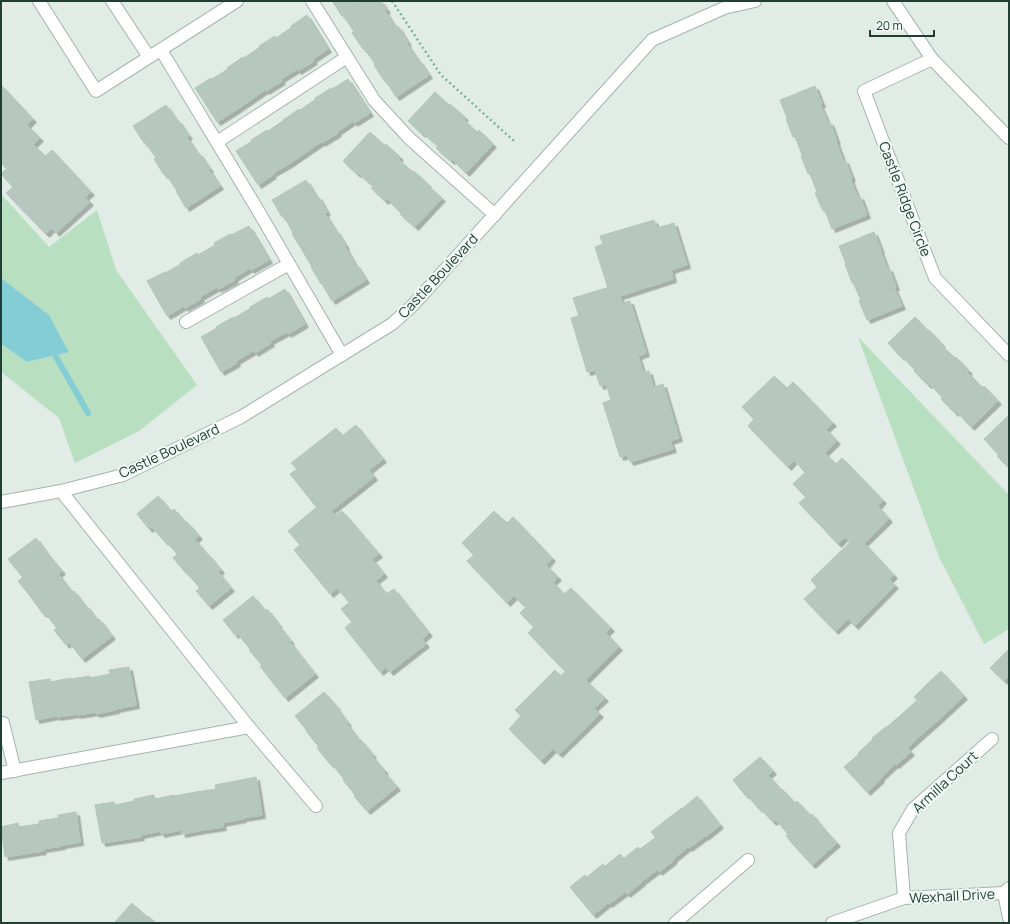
<svg xmlns="http://www.w3.org/2000/svg" width="1010" height="924" viewBox="0 0 1010 924" font-family="Manrope,sans-serif">
<style>
.green{fill:#b8dfc0}
.water{fill:#85cdd5}
.lines{fill:none;stroke-linecap:round;stroke-linejoin:round}
.stream{stroke:#85cdd5;stroke-width:6}
.building{fill:#b6c7bf;stroke:#b3c6bd;filter:url(#shadow)}
.minor-casing{stroke:#a3b4ad;stroke-width:14}
.path{stroke:#7fb29f;stroke-width:2.5;stroke-dasharray:2 3;stroke-linecap:butt}
.minor{stroke:#fff;stroke-width:12}
.labels{text-anchor:middle;stroke-width:4;stroke-linejoin:round;paint-order:stroke}
.street-label{font-size:14px;fill:#203e34;stroke:#f1f9f5}
</style>
<defs>
<filter id="shadow"><feDropShadow dx="3.5" dy="3.5" stdDeviation="0" flood-color="#0004"/></filter>
</defs>
<rect width="100%" height="100%" fill="#e1ece6"/>
<g class="green">
<polygon points="1,194 49,247 97,210 116,270 197,385 139,431 75,463 59,418 1,372 1,344 27,362 69,352 49,315 1,278"/>
<polygon points="858,337 1009,495 1009,629 984,644 939,557"/>
</g>
<polygon class="water" points="1,278 49,315 69,352 27,362 1,344"/>
<g class="lines">
<polyline class="stream" points="55,355 88,413"/>
</g>
<g class="building">
<polygon points="332,1 366,1 342,16"/>
<polygon points="366,1 381,1 387,10 354,32 343,15"/>
<polygon points="385,11 396,28 363,49 352,33"/>
<polygon points="307,15 328,49 313,59 291,26"/>
<polygon points="398,26 408,43 375,64 364,48"/>
<polygon points="292,27 314,61 298,71 276,38"/>
<polygon points="275,36 297,69 281,79 259,46"/>
<polygon points="407,44 418,60 385,82 374,65"/>
<polygon points="260,47 282,81 266,91 244,58"/>
<polygon points="243,57 265,90 249,101 227,68"/>
<polygon points="419,60 429,75 396,97 386,81"/>
<polygon points="228,69 249,101 233,112 212,79"/>
<polygon points="211,78 233,112 217,122 195,88"/>
<polygon points="348,79 370,113 354,123 332,89"/>
<polygon points="1,85 33,119 27,125 40,138 7,169 1,163"/>
<polygon points="815,86 822,104 787,118 780,100"/>
<polygon points="331,88 353,121 337,132 315,98"/>
<polygon points="435,92 449,105 422,134 408,121"/>
<polygon points="316,99 338,133 322,143 300,110"/>
<polygon points="450,104 465,117 438,146 423,133"/>
<polygon points="166,105 177,121 144,143 133,126"/>
<polygon points="820,105 828,123 793,137 786,119"/>
<polygon points="299,109 321,142 305,153 283,120"/>
<polygon points="463,119 477,132 451,161 436,148"/>
<polygon points="178,120 189,136 156,158 145,142"/>
<polygon points="284,120 305,153 289,164 268,131"/>
<polygon points="830,122 837,141 802,155 795,136"/>
<polygon points="267,130 289,164 273,173 251,140"/>
<polygon points="479,130 493,144 466,173 452,159"/>
<polygon points="370,132 384,145 357,174 343,161"/>
<polygon points="187,138 198,154 164,175 154,159"/>
<polygon points="252,141 273,175 258,185 236,151"/>
<polygon points="836,142 843,160 808,174 801,156"/>
<polygon points="33,144 45,156 52,150 91,192 85,197 90,202 56,233 52,228 46,234 6,193 13,187 1,174"/>
<polygon points="386,144 400,157 373,186 358,173"/>
<polygon points="199,153 210,169 177,191 166,174"/>
<polygon points="398,159 413,172 385,201 371,188"/>
<polygon points="845,160 852,178 817,192 810,174"/>
<polygon points="209,170 220,186 186,208 176,191"/>
<polygon points="414,171 428,184 401,213 387,199"/>
<polygon points="850,178 857,196 823,211 815,193"/>
<polygon points="306,180 316,196 282,217 272,200"/>
<polygon points="427,185 442,198 415,227 400,214"/>
<polygon points="318,196 327,212 293,233 284,216"/>
<polygon points="860,196 867,215 832,229 825,210"/>
<polygon points="325,214 335,230 302,250 292,234"/>
<polygon points="654,220 657,228 674,223 687,265 671,270 673,279 620,296 616,285 608,288 595,247 603,244 600,236"/>
<polygon points="249,226 269,260 251,270 231,235"/>
<polygon points="336,230 346,246 312,267 302,250"/>
<polygon points="874,232 881,250 846,264 839,246"/>
<polygon points="230,234 250,268 234,278 214,243"/>
<polygon points="215,245 235,280 218,289 198,255"/>
<polygon points="345,247 355,264 321,284 311,267"/>
<polygon points="880,250 887,268 852,283 845,264"/>
<polygon points="197,253 217,287 200,297 180,263"/>
<polygon points="181,264 201,299 185,308 165,273"/>
<polygon points="356,264 366,280 332,301 322,284"/>
<polygon points="889,268 896,287 861,301 853,282"/>
<polygon points="165,272 184,306 167,316 147,281"/>
<polygon points="616,285 622,303 630,301 646,353 638,356 643,373 600,386 595,370 587,372 571,318 579,316 573,298"/>
<polygon points="894,288 902,306 867,320 859,301"/>
<polygon points="285,289 305,324 288,334 268,299"/>
<polygon points="267,297 287,332 270,341 250,307"/>
<polygon points="251,308 271,343 255,353 234,318"/>
<polygon points="233,317 253,351 236,361 216,327"/>
<polygon points="915,317 928,331 901,357 888,343"/>
<polygon points="217,328 237,363 221,372 201,337"/>
<polygon points="929,330 942,344 915,370 902,356"/>
<polygon points="941,345 955,358 928,385 914,371"/>
<polygon points="956,357 969,371 942,397 929,383"/>
<polygon points="649,371 653,387 663,384 679,438 670,441 673,449 630,462 627,455 620,457 603,403 611,400 606,384"/>
<polygon points="968,373 982,387 955,413 941,399"/>
<polygon points="774,376 787,388 793,382 833,423 826,429 837,441 805,472 794,460 788,467 748,426 754,419 742,407"/>
<polygon points="984,386 998,401 971,427 957,412"/>
<polygon points="1009,415 1009,444 998,454 984,439"/>
<polygon points="356,425 383,459 369,470 374,477 331,511 323,502 317,508 290,474 297,469 291,463 336,428 342,436"/>
<polygon points="1009,444 1009,468 997,456"/>
<polygon points="825,453 836,464 842,458 883,500 878,506 889,519 857,550 845,537 838,544 799,503 806,497 793,484"/>
<polygon points="158,496 171,511 149,529 137,514"/>
<polygon points="323,502 335,516 342,511 379,554 372,559 384,574 349,602 337,588 330,594 294,550 300,545 288,531"/>
<polygon points="174,509 186,523 165,542 152,527"/>
<polygon points="494,511 507,523 513,517 552,558 546,565 558,577 526,608 514,596 507,603 467,561 474,555 462,543"/>
<polygon points="187,522 199,536 178,555 166,541"/>
<polygon points="36,538 50,557 23,578 8,559"/>
<polygon points="195,540 208,555 186,573 173,558"/>
<polygon points="850,542 857,550 864,543 894,575 889,580 895,585 855,626 848,619 835,631 804,599 817,587 811,580"/>
<polygon points="208,554 221,570 200,588 187,573"/>
<polygon points="50,557 62,571 30,596 18,581"/>
<polygon points="218,572 231,588 209,606 196,591"/>
<polygon points="58,574 72,592 43,614 30,596"/>
<polygon points="376,581 386,594 394,589 429,633 422,639 426,644 390,672 386,667 380,672 345,628 352,622 341,609"/>
<polygon points="553,582 564,594 571,588 611,628 606,633 619,647 586,680 570,666 565,671 528,633 534,627 520,613"/>
<polygon points="74,591 85,606 57,628 45,613"/>
<polygon points="253,596 265,611 235,635 223,620"/>
<polygon points="86,605 97,620 66,645 54,630"/>
<polygon points="267,609 279,625 250,649 237,633"/>
<polygon points="99,619 112,636 82,659 69,642"/>
<polygon points="279,626 291,641 262,665 249,650"/>
<polygon points="290,642 303,659 273,683 260,666"/>
<polygon points="1009,649 1009,676 1004,681 990,668"/>
<polygon points="303,659 315,674 285,698 273,683"/>
<polygon points="570,666 605,698 594,708 600,714 559,754 553,749 541,761 509,729 521,716 515,710 555,670 561,676"/>
<polygon points="129,667 136,705 116,709 109,670"/>
<polygon points="941,671 964,696 950,709 927,684"/>
<polygon points="110,674 116,710 96,714 90,678"/>
<polygon points="90,676 96,712 77,715 71,679"/>
<polygon points="71,678 77,714 57,717 50,682"/>
<polygon points="50,679 56,716 36,720 29,682"/>
<polygon points="927,684 950,709 936,722 914,697"/>
<polygon points="324,692 337,707 307,731 295,716"/>
<polygon points="916,701 936,722 921,735 902,714"/>
<polygon points="336,707 348,723 319,747 306,731"/>
<polygon points="902,714 921,735 907,748 887,727"/>
<polygon points="347,724 359,740 330,764 317,748"/>
<polygon points="887,726 911,752 896,765 872,738"/>
<polygon points="360,739 373,755 344,779 331,763"/>
<polygon points="873,739 895,764 880,778 858,753"/>
<polygon points="859,754 881,779 867,792 844,767"/>
<polygon points="372,756 385,771 355,795 343,780"/>
<polygon points="760,757 773,771 745,795 733,780"/>
<polygon points="384,772 397,787 367,811 354,796"/>
<polygon points="768,775 781,790 759,809 746,794"/>
<polygon points="256,777 262,815 243,818 236,781"/>
<polygon points="236,781 243,819 222,823 215,785"/>
<polygon points="216,789 223,827 203,830 196,792"/>
<polygon points="782,789 795,803 773,822 760,808"/>
<polygon points="196,792 203,830 182,834 174,796"/>
<polygon points="154,795 161,831 140,835 134,799"/>
<polygon points="174,795 181,830 161,834 155,799"/>
<polygon points="697,796 720,825 705,837 682,809"/>
<polygon points="134,801 141,837 121,840 115,805"/>
<polygon points="797,801 810,815 788,834 776,820"/>
<polygon points="114,802 121,840 102,843 95,805"/>
<polygon points="682,808 705,836 689,848 666,820"/>
<polygon points="76,812 80,842 62,845 58,815"/>
<polygon points="812,814 824,829 799,851 786,836"/>
<polygon points="58,818 62,846 43,849 39,821"/>
<polygon points="666,820 688,847 673,859 651,832"/>
<polygon points="18,823 24,854 5,857 1,827"/>
<polygon points="39,824 43,851 24,854 19,827"/>
<polygon points="824,829 837,843 812,865 799,851"/>
<polygon points="655,838 674,860 659,872 640,849"/>
<polygon points="638,847 657,870 641,882 623,859"/>
<polygon points="620,854 642,882 627,894 605,866"/>
<polygon points="603,864 625,892 609,904 587,877"/>
<polygon points="585,875 608,903 593,915 570,887"/>
<polygon points="132,903 147,917 141,923 114,923"/>
<polygon points="148,916 156,923 141,923"/>
</g>
<g class="lines">
<g class="minor-casing">
<g id="minor">
<polyline points="39,1 96,91 237,1"/>
<polyline points="112,1 149,57"/>
<polyline points="312,1 374,100 409,138 495,215"/>
<polyline points="893,1 932,59 864,91 935,278 1009,355"/>
<polyline points="161,50 256,207 342,355"/>
<polyline points="932,59 1009,138"/>
<polyline points="217,142 347,57"/>
<polyline points="186,322 289,264"/>
<polyline points="61,491 249,727 316,806"/>
<polyline points="1,502 61,491 123,475 241,417 392,324 413,305 652,40 724,8 755,1"/>
<polyline points="1,723 3,723 15,771"/>
<polyline points="1,773 249,727"/>
<polyline points="1009,888 1004,893 1009,918"/>
<polyline points="904,898 899,833 913,809 992,739"/>
<polyline points="675,923 748,860"/>
<polyline points="832,923 904,898 1004,893"/>
</g>
</g>
<polyline class="path" points="392,1 441,75 514,141"/>
<use href="#minor" class="minor"/>
</g>
<g class="labels">
<g class="street-label">
<text transform="translate(905 199) rotate(69)" y="5">Castle Ridge Circle</text>
<text transform="translate(438 276) rotate(-47)" y="5">Castle Boulevard</text>
<text transform="translate(169 451) rotate(-25)" y="5">Castle Boulevard</text>
<text transform="translate(945 782) rotate(-43)" y="5">Armilla Court</text>
<text transform="translate(952 896) rotate(-3)" y="5">Wexhall Drive</text>
</g>
</g>
<rect width="1010" height="924" fill="none" stroke="#203e34" stroke-width="4"/>
<path d="M870 30v6h64v-6" fill="none" stroke="#203e34" stroke-width="2"/>
<text x="876" y="30" font-size="12" fill="#203e34" stroke="#f1f9f5" stroke-width="3" paint-order="stroke">20 m</text>
</svg>
